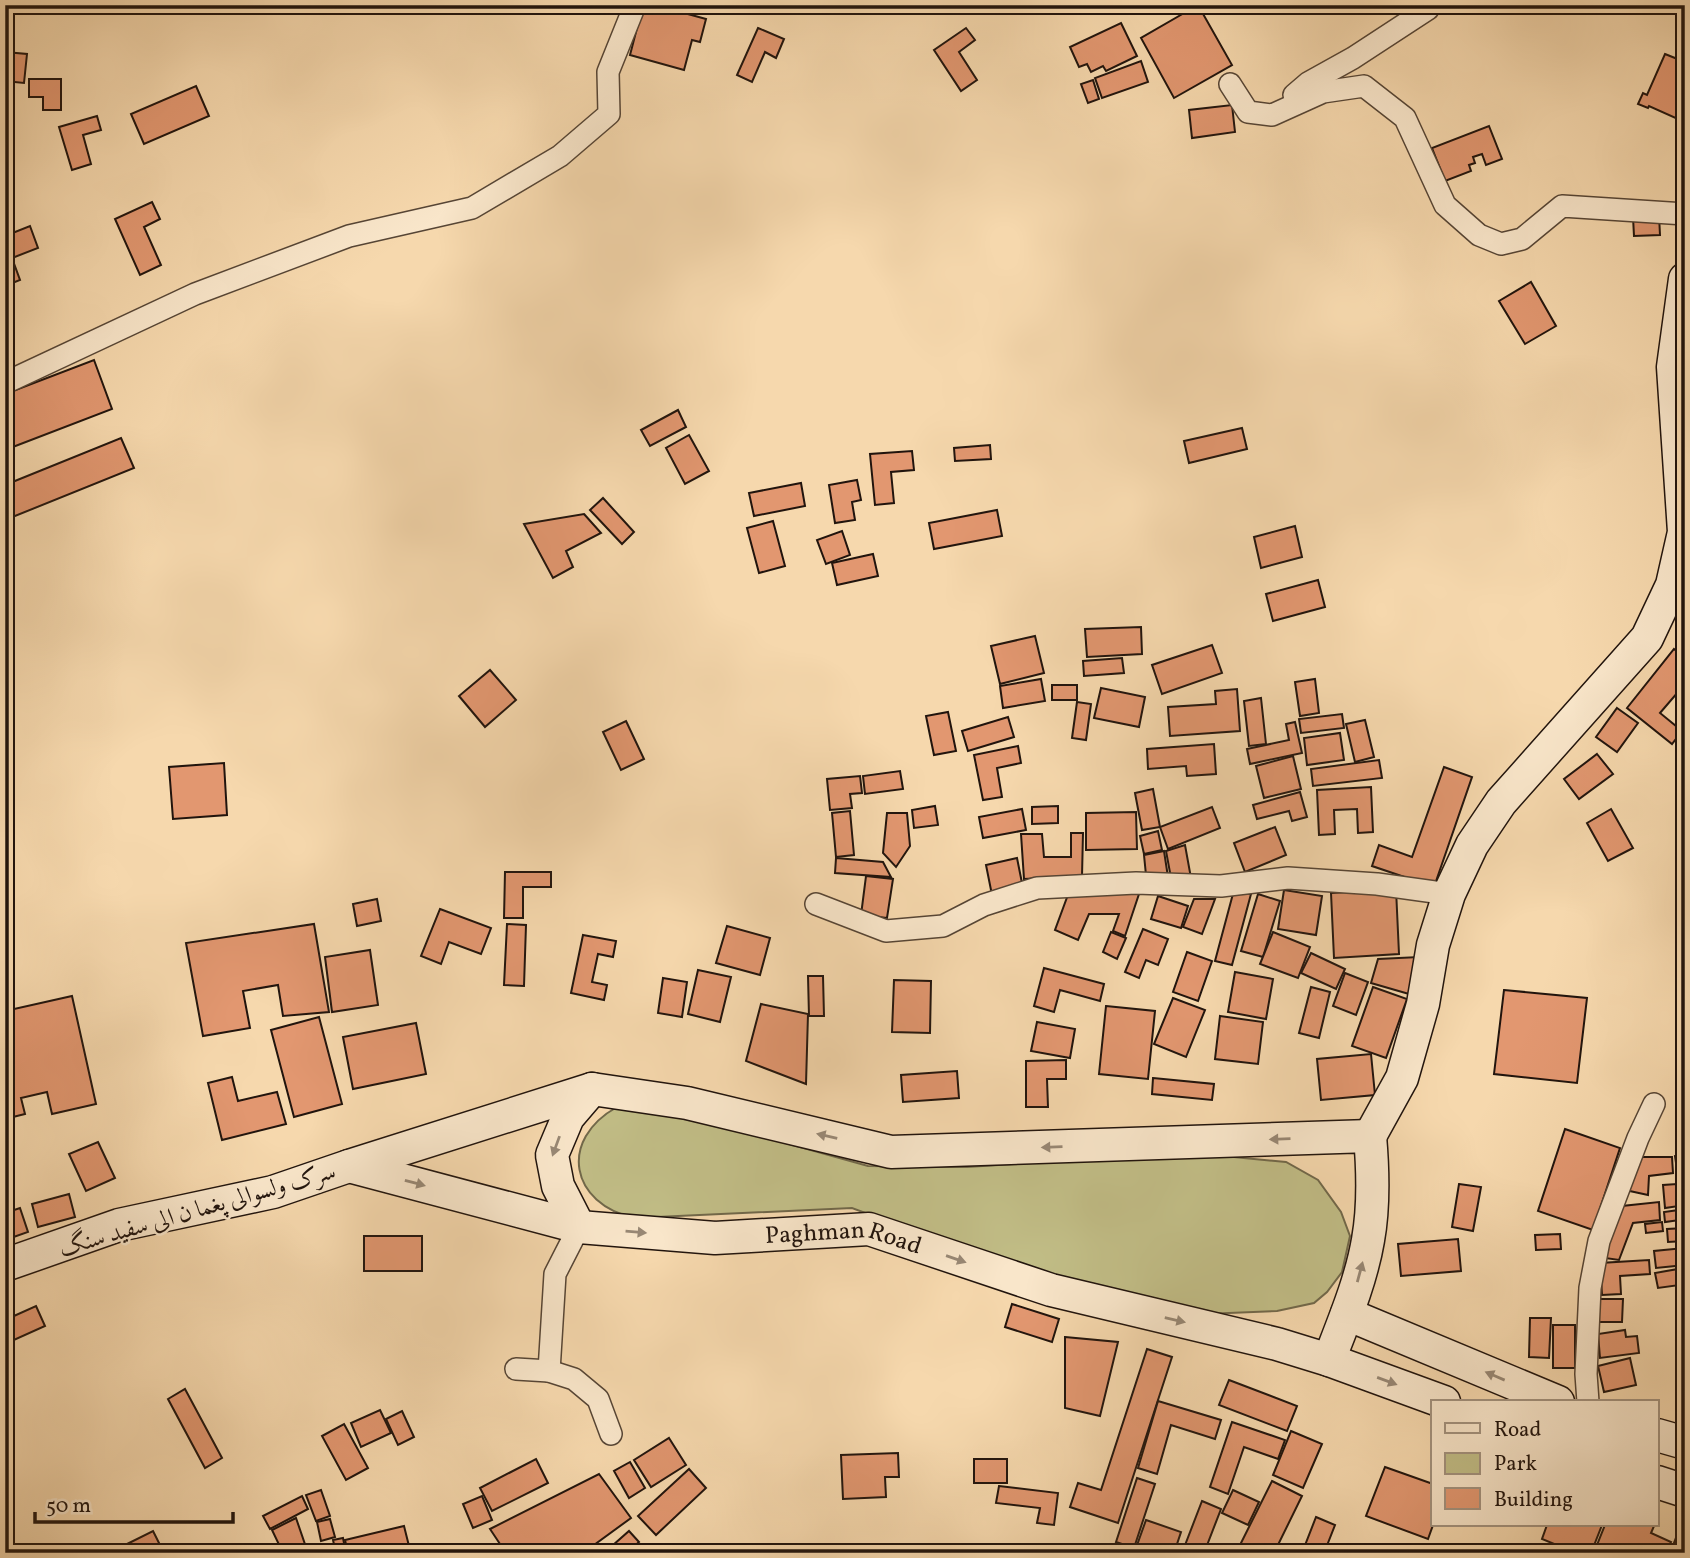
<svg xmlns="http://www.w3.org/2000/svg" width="1690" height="1558" viewBox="0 0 1690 1558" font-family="Vollkorn,Amiri,serif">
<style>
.green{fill:#c1bd86;stroke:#71684a;stroke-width:2}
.building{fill:#e29770;stroke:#21140d;stroke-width:2}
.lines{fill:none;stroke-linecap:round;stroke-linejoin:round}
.street-casing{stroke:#564535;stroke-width:24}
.secondary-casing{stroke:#21140d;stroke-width:35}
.street{stroke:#f9e6ca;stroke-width:21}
.secondary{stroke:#f9e6ca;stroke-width:32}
.oneway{fill:#988875}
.labels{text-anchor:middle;stroke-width:5;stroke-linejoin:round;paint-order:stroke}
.street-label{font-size:24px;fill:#21140d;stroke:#f9e6ca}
</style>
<rect width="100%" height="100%" fill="#f6d8ad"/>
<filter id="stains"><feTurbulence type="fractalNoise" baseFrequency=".00286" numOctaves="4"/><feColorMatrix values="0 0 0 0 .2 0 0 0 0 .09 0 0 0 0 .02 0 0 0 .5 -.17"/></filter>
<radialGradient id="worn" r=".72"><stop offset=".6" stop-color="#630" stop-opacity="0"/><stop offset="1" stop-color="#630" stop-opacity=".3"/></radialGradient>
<path class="green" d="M 617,1107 L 656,1107 L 868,1166 L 967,1167 L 1192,1153 L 1286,1162 L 1318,1180 L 1341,1212 L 1350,1236 L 1342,1272 L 1327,1292 L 1314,1303 L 1277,1311 L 1204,1314 L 1050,1281 L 852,1208 L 635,1218 C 570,1204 558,1140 617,1107 Z"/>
<g class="building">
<polygon points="643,5 655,5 706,19 700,42 692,40 684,70 630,55"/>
<polygon points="1198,5 1232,65 1174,98 1141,38"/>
<polygon points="1121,23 1137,56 1106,71 1103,66 1091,72 1087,64 1079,67 1070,47"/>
<polygon points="758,28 784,39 776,58 765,52 752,82 737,75"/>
<polygon points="966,28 975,40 959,52 977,80 961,91 934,50"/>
<polygon points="5,52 27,54 24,83 5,81"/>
<polygon points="1665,54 1685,62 1685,104 1682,103 1679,109 1684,112 1680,120 1649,106 1648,108 1638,104 1643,93 1647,95"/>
<polygon points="1141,61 1148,82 1102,98 1095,78"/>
<polygon points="29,79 61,79 61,110 43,110 43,97 29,97"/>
<polygon points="1093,80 1099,99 1088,103 1081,84"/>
<polygon points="196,86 209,116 144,144 131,114"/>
<polygon points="1232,105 1235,132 1192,138 1189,110"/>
<polygon points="97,116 101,130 83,135 91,164 72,170 59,127"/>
<polygon points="1489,126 1502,159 1486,165 1482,154 1473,157 1475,163 1469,165 1471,171 1445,181 1432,148"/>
<polygon points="152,202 160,219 144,227 161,265 140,275 115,219"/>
<polygon points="1659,215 1660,235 1634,236 1633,217"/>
<polygon points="30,226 38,248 12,258 20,280 5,286 5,236"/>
<polygon points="1531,282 1556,326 1525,344 1499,301"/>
<polygon points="94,360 112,409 5,450 5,394"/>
<polygon points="678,410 686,427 650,446 641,430"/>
<polygon points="1242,428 1247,449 1189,463 1184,441"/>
<polygon points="689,435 709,471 685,484 666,448"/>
<polygon points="121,438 134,468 5,520 5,485"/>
<polygon points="990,445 991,459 955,461 954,448"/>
<polygon points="912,451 914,470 891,472 894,503 875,505 870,454"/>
<polygon points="857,480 861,500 852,502 855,520 835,523 829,485"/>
<polygon points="801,483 805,506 754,516 749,493"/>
<polygon points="603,498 634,532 622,544 590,510"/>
<polygon points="997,510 1002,536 934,549 929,523"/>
<polygon points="584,514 601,533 566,551 573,567 553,578 524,524"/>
<polygon points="773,521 785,566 759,573 747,528"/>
<polygon points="1295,526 1302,557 1261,568 1254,537"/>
<polygon points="842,531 850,555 826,564 817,540"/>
<polygon points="873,554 878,576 837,585 832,563"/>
<polygon points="1318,580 1325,607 1273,621 1266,594"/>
<polygon points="1141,627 1142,654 1087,657 1085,629"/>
<polygon points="1035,636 1044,673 1000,684 991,646"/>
<polygon points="1212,645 1222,673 1162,694 1152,665"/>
<polygon points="1674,649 1685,658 1685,684 1660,713 1682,731 1672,744 1627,708"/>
<polygon points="1122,658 1124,673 1084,676 1083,661"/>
<polygon points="490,670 516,700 485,727 459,696"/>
<polygon points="1041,679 1045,701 1003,708 1000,686"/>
<polygon points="1315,679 1319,713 1300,716 1295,682"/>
<rect x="1052" y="685" width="25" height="15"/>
<polygon points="1101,688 1145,697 1139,727 1094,718"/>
<polygon points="1237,689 1240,731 1170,736 1168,707 1216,704 1215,691"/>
<polygon points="1261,698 1266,744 1249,746 1244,701"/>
<polygon points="1077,702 1091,704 1086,740 1072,738"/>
<polygon points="1617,708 1638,723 1617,752 1596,737"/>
<polygon points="948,712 956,751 934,755 926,716"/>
<polygon points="1342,714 1344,728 1301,733 1299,719"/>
<polygon points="1008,717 1014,737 968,751 962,731"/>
<polygon points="1365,720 1374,757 1355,762 1346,724"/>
<polygon points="626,721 644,759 621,770 603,732"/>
<polygon points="1295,722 1302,753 1250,764 1247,749 1289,740 1286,724"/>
<polygon points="1340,733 1344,760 1307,765 1304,738"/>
<polygon points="1214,744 1216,774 1187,776 1186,766 1148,769 1147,749"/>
<polygon points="1018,746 1021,763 997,768 1002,797 983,800 974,755"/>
<polygon points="1597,754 1613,774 1579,799 1564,779"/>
<polygon points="1293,756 1301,789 1264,798 1256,766"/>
<polygon points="1379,760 1382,778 1313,786 1311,769"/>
<polygon points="224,763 227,815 173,819 169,767"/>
<polygon points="1444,767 1472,777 1434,887 1372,866 1379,845 1412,857"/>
<polygon points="900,771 903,789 865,794 863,776"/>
<polygon points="860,776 862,793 850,794 852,808 830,810 827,779"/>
<polygon points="1371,787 1373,832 1358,833 1357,809 1334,810 1335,834 1319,835 1317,790"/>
<polygon points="1153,789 1160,827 1142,830 1135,793"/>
<polygon points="1300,792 1307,817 1292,821 1289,811 1257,819 1253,805"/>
<polygon points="935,806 938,825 914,828 912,810"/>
<polygon points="1058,806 1058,823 1032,824 1032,807"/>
<polygon points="1212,807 1220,828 1168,849 1160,827"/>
<polygon points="1022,809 1026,830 983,838 979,817"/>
<polygon points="1611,809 1633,848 1608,861 1587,823"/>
<polygon points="850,811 854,855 836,857 832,813"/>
<polygon points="1136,812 1137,849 1086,850 1086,813"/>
<polygon points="887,813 907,813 910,846 896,867 883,853"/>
<polygon points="1275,827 1286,855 1245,872 1234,843"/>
<polygon points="1158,831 1162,850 1144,854 1140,836"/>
<polygon points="1071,833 1083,833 1082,876 1024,879 1021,834 1042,834 1044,857 1071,857"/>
<polygon points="1185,845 1191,878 1171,878 1166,851"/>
<polygon points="1164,851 1168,877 1146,875 1144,855"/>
<polygon points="836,858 883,862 891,877 835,873"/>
<polygon points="1017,858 1023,888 992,895 986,865"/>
<polygon points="505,872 551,872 551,887 523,887 523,918 504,918"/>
<polygon points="866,876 893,879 887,918 861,915"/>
<polygon points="1396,889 1399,954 1334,958 1331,893"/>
<polygon points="1234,890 1251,894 1232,965 1215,961"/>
<polygon points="1284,890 1322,896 1316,935 1278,929"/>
<polygon points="1069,892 1139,894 1125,936 1113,931 1119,914 1089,914 1078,940 1055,930"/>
<polygon points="1258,894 1280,901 1263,957 1241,951"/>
<polygon points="1158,896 1188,906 1181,928 1151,919"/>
<polygon points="377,899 381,921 357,926 353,904"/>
<polygon points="1194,899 1215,899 1202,934 1183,927"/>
<polygon points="440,909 491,928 481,954 449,942 441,964 421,956"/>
<polygon points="314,924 329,1012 283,1016 278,985 243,991 250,1028 203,1036 186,943"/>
<polygon points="507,924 526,925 524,986 504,985"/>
<polygon points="727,926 770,938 760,975 716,963"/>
<polygon points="1143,929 1168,939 1158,965 1146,960 1139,978 1125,972"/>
<polygon points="1111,932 1126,938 1117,959 1103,952"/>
<polygon points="1273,932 1310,947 1298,978 1260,964"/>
<polygon points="583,935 616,941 613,957 598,954 592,982 607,985 604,1000 571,993"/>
<polygon points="370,950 378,1005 332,1012 325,957"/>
<polygon points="1187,952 1212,961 1198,1001 1173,992"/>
<polygon points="1311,953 1345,969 1336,989 1301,973"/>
<polygon points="1419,957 1409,994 1371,983 1378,959"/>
<polygon points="1044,968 1104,984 1100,1001 1060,990 1054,1012 1034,1006"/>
<polygon points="698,970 731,977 720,1022 688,1014"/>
<polygon points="1235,972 1273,979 1266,1019 1228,1012"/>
<polygon points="1345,973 1368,982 1356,1015 1333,1006"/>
<polygon points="808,976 823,976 824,1016 809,1016"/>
<polygon points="663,978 687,982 682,1017 658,1013"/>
<polygon points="894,980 931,981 930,1033 892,1032"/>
<polygon points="1311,987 1330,992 1319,1038 1299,1033"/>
<polygon points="1373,987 1407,999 1386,1058 1352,1046"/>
<polygon points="1504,990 1587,998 1577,1083 1494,1074"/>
<polygon points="72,996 96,1104 52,1114 47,1092 21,1098 25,1114 5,1119 5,1011"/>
<polygon points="1173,998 1205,1010 1186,1057 1154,1044"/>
<polygon points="761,1004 808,1014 806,1084 746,1061"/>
<polygon points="1106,1006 1155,1011 1148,1079 1099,1074"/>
<polygon points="1220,1016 1263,1022 1258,1064 1215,1059"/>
<polygon points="319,1017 342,1104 294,1117 271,1030"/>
<polygon points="1037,1022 1075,1029 1070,1058 1031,1051"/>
<polygon points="416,1023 426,1074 353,1089 343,1037"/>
<polygon points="1371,1054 1375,1095 1321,1100 1317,1059"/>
<polygon points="1066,1060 1066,1079 1047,1079 1048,1107 1026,1107 1026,1061"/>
<polygon points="957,1071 959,1098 903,1102 901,1075"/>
<polygon points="232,1077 238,1101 277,1092 286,1124 222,1140 208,1083"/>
<polygon points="1153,1078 1214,1084 1212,1100 1152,1094"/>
<polygon points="1565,1129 1620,1148 1593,1230 1538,1211"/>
<polygon points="98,1142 115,1178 86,1191 69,1154"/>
<polygon points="1685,1154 1685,1169 1677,1170 1675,1156"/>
<polygon points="1637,1157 1672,1157 1673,1173 1649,1176 1648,1195 1625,1190"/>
<polygon points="1459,1184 1481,1187 1473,1231 1452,1227"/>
<polygon points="1677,1184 1679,1206 1665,1208 1663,1185"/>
<polygon points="69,1194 75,1217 38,1227 32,1204"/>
<polygon points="1659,1202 1660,1220 1633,1223 1619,1260 1598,1257 1622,1206"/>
<polygon points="20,1208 28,1232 5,1240 5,1213"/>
<polygon points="1679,1210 1680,1220 1665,1222 1664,1212"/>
<polygon points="1662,1222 1663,1231 1646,1233 1645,1224"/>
<polygon points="1685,1228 1685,1241 1668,1242 1667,1229"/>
<polygon points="1560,1234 1561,1249 1536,1250 1535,1235"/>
<rect x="364" y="1236" width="58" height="35"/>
<polygon points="1458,1239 1461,1271 1401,1276 1398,1244"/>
<polygon points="1684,1248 1685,1265 1656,1268 1654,1251"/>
<polygon points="1649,1260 1650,1274 1620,1276 1621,1294 1602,1295 1600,1263"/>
<polygon points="1678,1269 1680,1285 1658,1288 1655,1273"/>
<polygon points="1597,1299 1623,1299 1622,1322 1597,1322"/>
<polygon points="1012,1304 1059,1319 1052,1342 1005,1327"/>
<polygon points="36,1306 45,1326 5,1344 5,1320"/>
<polygon points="1530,1318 1551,1318 1549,1358 1529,1357"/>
<rect x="1553" y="1325" width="22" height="43"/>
<polygon points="1625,1330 1626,1337 1637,1336 1639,1353 1600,1358 1598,1334"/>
<polygon points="1065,1337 1118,1342 1100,1416 1065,1408"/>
<polygon points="1685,1340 1685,1370 1677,1370 1676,1341"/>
<polygon points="1147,1349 1172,1357 1118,1523 1070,1507 1078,1483 1101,1490"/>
<polygon points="1630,1358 1636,1385 1604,1392 1598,1366"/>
<polygon points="1229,1380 1297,1406 1287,1431 1219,1405"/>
<polygon points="185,1389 222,1458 205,1468 168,1399"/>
<polygon points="1158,1401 1221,1420 1215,1439 1171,1425 1157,1474 1138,1468"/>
<polygon points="380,1410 391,1433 361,1447 351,1423"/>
<polygon points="402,1411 414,1437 398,1445 386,1419"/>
<polygon points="1232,1422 1285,1440 1278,1459 1244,1447 1228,1494 1210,1487"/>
<polygon points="344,1424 368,1468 346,1480 322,1436"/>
<polygon points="1291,1431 1322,1444 1303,1488 1273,1475"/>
<polygon points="669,1438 686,1465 651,1487 634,1460"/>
<polygon points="898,1453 899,1477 885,1477 886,1497 843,1499 841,1455"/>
<polygon points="536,1459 548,1483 492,1511 480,1488"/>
<rect x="974" y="1459" width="33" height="24"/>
<polygon points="630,1462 645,1488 629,1498 614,1471"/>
<polygon points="1385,1467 1433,1484 1433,1525 1428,1539 1366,1516"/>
<polygon points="689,1469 706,1488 656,1535 638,1516"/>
<polygon points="599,1474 631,1518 583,1553 506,1553 490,1529"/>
<polygon points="1137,1478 1155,1484 1134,1548 1116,1542"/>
<polygon points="1272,1481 1302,1496 1274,1553 1236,1553"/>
<polygon points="999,1486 1058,1493 1054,1525 1037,1523 1040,1508 996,1503"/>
<polygon points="321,1490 330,1516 316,1521 306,1495"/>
<polygon points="1233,1490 1259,1502 1248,1525 1222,1513"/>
<polygon points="302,1496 308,1509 270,1529 263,1516"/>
<polygon points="482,1496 492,1520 473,1528 463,1504"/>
<polygon points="1202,1501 1221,1509 1204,1553 1182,1553"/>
<polygon points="1316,1517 1335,1525 1324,1553 1302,1553"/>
<polygon points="296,1518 308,1553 283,1553 272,1530"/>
<polygon points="330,1519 335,1537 321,1541 317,1522"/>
<polygon points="1146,1520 1181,1532 1174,1553 1149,1553 1136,1548"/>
<polygon points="1547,1525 1602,1525 1591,1553 1576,1553 1542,1539"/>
<polygon points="1605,1525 1651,1525 1654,1526 1651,1533 1671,1542 1666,1553 1636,1553 1618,1545 1615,1553 1597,1545"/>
<polygon points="1681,1525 1685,1527 1685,1553 1670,1553"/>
<polygon points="404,1526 410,1550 396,1553 348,1553 345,1540"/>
<polygon points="153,1531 164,1553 132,1553 127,1544"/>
<polygon points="629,1531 639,1542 627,1553 604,1553"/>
<polygon points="343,1538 346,1553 336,1553 333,1540"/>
</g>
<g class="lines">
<g class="street-casing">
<g id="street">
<polyline points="1230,84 1248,112 1272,115 1323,92 1364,86 1405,118 1445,205 1479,235 1501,244 1522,239 1562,206 1685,214"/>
<polyline points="1294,95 1308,83 1353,58 1428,9 1429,5"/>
<polyline points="5,383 195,294 349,236 472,208 560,156 609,114 608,72 635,5"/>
<polyline points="816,904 886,931 943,926 984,905 1037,888 1136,883 1221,886 1288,878 1377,884 1449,894"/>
<polyline points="516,1369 549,1371 574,1379 598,1399 611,1434"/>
<polyline points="549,1371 555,1274 579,1227"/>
<polyline points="1588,1402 1586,1374 1590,1288 1599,1241 1638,1138 1654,1104"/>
</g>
</g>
<g class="secondary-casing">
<g id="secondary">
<polyline points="1370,1136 1402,1078 1423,1004 1433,945 1449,894 1472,845 1501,802 1647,638 1672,585 1684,532 1673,367 1685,279"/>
<path id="s1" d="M 349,1166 L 579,1227 L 715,1238 L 869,1229 L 1051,1290 L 1277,1344 L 1329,1360 L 1444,1402"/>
<polyline points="579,1227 558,1186 552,1155 568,1117 592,1089"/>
<path d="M 5,1265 L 119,1225 L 273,1192 L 349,1166 L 592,1089 L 687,1103 L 891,1152 L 1370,1136 C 1373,1170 1374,1207 1368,1240 C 1361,1281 1344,1321 1329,1360"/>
<polyline points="1347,1314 1558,1402"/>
<polyline points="1657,1435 1685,1443"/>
<polyline points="1657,1482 1685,1491"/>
</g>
</g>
<use href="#street" class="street"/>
<use href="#secondary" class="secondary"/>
</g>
<defs><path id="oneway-solid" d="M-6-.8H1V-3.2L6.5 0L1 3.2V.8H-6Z" transform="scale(1.75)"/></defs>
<g class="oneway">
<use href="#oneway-solid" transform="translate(827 1136) rotate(-167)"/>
<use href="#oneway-solid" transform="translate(1280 1139) rotate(178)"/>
<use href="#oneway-solid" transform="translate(556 1146) rotate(110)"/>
<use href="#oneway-solid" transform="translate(1052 1147) rotate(178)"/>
<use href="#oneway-solid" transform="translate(415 1183) rotate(15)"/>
<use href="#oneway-solid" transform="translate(636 1232) rotate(5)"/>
<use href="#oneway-solid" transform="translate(956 1259) rotate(19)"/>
<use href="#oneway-solid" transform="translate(1360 1272) rotate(-75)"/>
<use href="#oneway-solid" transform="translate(1175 1320) rotate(13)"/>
<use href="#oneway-solid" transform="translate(1495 1376) rotate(-157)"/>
<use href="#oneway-solid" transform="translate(1387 1381) rotate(20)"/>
</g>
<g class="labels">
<g class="street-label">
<text transform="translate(197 1209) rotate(-16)" y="8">سرک ولسوالی پغما ن الی سفید سنگ</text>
<text dy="8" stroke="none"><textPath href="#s1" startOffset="504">Paghman Road</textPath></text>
</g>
</g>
<rect width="1690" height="1558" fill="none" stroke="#f6d8ad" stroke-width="28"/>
<rect x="7" y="7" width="1676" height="1544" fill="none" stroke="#21140d" stroke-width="3.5"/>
<rect x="14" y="14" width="1662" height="1530" fill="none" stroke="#21140d" stroke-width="2"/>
<rect x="1431" y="1400" width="228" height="126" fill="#f9e6ca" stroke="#a3927e" stroke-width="2"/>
<rect x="1445" y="1423" width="35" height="10" fill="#f9e6ca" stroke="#a3927e" stroke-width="2"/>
<text x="1494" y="1436" font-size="21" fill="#21140d">Road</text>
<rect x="1445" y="1453" width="35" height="21" fill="#c1bd86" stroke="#a3927e" stroke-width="2"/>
<text x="1494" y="1470" font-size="21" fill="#21140d">Park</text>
<rect x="1445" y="1488" width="35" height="21" fill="#e29770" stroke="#a3927e" stroke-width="2"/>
<text x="1494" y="1506" font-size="21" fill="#21140d">Building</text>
<path d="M35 1512v10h198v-10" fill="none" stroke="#21140d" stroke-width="3.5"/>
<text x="46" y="1512" font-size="21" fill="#21140d" stroke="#f9e6ca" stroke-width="5" paint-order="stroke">50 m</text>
<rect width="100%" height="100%" filter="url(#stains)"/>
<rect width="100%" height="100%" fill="url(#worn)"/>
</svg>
